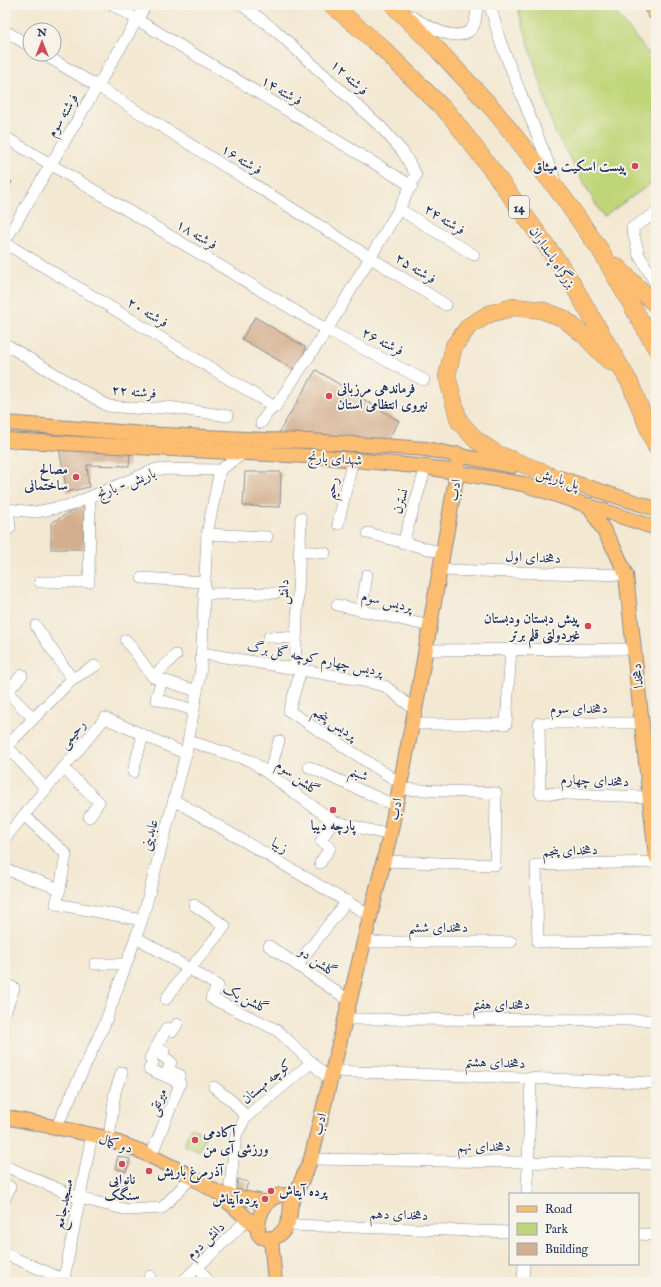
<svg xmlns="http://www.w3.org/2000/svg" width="661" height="1287" viewBox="0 0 661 1287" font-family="'IM FELL English',Amiri,serif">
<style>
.green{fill:#c0d578;stroke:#6e826b}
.building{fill:#d3ae8f}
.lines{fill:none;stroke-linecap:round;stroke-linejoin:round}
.minor-casing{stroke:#878c98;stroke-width:12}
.major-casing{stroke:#878c98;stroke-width:16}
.highway-casing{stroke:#878c98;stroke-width:18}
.minor{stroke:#fff;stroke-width:11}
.major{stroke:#fcbd6f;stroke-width:14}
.highway{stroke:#fcbd6f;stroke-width:17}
.poi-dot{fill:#d1495b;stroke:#f7f3e8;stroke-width:1.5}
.labels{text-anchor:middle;stroke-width:4;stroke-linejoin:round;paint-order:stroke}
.shield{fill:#f7f3e8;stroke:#5d6a87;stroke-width:1}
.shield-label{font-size:13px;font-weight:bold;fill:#1b2f5e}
.street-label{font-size:14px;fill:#1b2f5e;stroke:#f7f3e8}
.poi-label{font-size:14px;font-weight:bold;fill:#1b2f5e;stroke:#f7f3e8;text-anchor:end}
</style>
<rect width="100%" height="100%" fill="#f7f3e8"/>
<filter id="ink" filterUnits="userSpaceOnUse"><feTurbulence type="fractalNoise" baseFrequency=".025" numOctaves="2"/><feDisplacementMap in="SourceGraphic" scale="8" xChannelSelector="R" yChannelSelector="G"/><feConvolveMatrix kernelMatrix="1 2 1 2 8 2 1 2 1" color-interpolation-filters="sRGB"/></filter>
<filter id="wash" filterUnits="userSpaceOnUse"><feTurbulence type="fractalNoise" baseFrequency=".012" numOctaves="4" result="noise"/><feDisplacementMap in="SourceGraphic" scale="16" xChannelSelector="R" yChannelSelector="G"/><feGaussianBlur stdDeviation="0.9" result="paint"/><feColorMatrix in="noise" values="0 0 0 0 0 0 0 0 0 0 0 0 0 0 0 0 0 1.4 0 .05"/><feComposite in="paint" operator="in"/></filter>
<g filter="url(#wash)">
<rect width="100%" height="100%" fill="#f3e8d2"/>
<g class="green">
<polygon points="517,5 610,5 656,63 656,180 603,217 555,132"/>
<polygon points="191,1127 206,1135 199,1152 184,1145"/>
</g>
<g id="blocks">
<g class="building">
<polygon points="5,177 12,182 5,193"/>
<polygon points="255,317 305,347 305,353 295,370 242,339"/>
<polygon points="316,370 399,421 383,448 275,439"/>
<polygon points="59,448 130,453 129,466 87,465 89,487 67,492"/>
<polygon points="245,472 281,472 280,507 243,506"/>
<polygon points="81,506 84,509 84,549 51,549 51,523"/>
<polygon points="118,1156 130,1159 126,1172 115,1168"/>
<polygon points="238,1179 248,1182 244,1196 235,1193"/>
</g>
</g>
</g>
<g filter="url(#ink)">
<use href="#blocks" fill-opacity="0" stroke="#878c98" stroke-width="1"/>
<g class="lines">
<g class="minor-casing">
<g id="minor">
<polyline points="113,5 412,186"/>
<polyline points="242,5 275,30 382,128 403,152 416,175 399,209 327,330 275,407 269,411 261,423"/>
<polyline points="490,5 500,41 555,180"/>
<path d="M 411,16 C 424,24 454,43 469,31 C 477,26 476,13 477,5"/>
<polyline points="5,31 30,46"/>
<polyline points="43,54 97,86 446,305"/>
<polyline points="5,137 327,330 424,380"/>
<polyline points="399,209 474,255"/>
<polyline points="656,213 632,228 639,255 656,284"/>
<polyline points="5,241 146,5"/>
<polyline points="5,243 275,407"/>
<polyline points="5,344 108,406 145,409 168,407 228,416"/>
<polyline points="5,509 36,512 71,505 156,469 220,470 244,453"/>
<polyline points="338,524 353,459"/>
<polyline points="5,532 10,528 8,509"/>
<polyline points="368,533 443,553"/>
<polyline points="207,534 267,537"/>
<polyline points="403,543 426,467"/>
<polyline points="299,551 325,553"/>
<polyline points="440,570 626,575"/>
<polyline points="142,578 204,582"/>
<polyline points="40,582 89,582 90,497"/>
<polyline points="203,594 275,593"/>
<polyline points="337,605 430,626"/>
<polyline points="361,610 367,575"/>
<polyline points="36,626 72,679"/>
<polyline points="269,637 296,638"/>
<polyline points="126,640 153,677 197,691"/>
<polyline points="426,650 634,649"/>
<polyline points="201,653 349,678 385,686 415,710"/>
<polyline points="295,668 301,518"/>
<polyline points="301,670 289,711 400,783"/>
<polyline points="22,675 7,692 33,718"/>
<polyline points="153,677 176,655"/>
<polyline points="162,680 156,699 194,710"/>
<polyline points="642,723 539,723 540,793 649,797"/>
<polyline points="412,724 506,724 511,649"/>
<polyline points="189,741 251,761 333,821 390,835"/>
<polyline points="309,767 396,806"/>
<polyline points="63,768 99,802 89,817"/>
<polyline points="133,772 143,735"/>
<polyline points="269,774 279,741"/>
<polyline points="46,789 7,746 72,679 95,666"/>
<polyline points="174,800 371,916"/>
<polyline points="24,815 66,854 60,889"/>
<polyline points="5,838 105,718 186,754"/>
<polyline points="384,861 495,865 496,793 399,789"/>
<polyline points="656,862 536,865 538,942 656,941"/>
<polyline points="320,863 330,848 321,841 333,821"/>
<polyline points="5,869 60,889 56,904 142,920"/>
<polyline points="136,937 218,986 211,998 277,1030 330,1080"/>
<polyline points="365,942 511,942"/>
<polyline points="269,946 350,1001"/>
<polyline points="95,964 126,964"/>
<polyline points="297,965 347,901"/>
<polyline points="190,969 225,926 194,905"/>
<polyline points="5,984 14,988 5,1013"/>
<polyline points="166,999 188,968"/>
<polyline points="345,1019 656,1020"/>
<polyline points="332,1071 656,1083"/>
<polyline points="176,1081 149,1069 153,1063 150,1058 167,1028 173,1031 177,1024"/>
<polyline points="214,1087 233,1102 246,1117"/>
<polyline points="56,1128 105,1023 142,920 186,754 201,668 207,534 220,470"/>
<polyline points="109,1139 115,1092 122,1072"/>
<polyline points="151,1156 180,1084 176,1081 180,1075 168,1070 171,1062 161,1055 164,1051"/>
<polyline points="311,1159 656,1164"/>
<polyline points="5,1166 79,1198 128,1210 162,1208 192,1177"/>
<polyline points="5,1185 10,1187 5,1198"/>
<polyline points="527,1194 531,1078"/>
<polyline points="229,1195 236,1135 246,1117 312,1062"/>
<polyline points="287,1225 510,1232"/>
<polyline points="638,1234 656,1235"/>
<polyline points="5,1254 70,1282"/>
<polyline points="198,1267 209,1282"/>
<polyline points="64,1279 92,1135"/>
<polyline points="147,1282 150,1276"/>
<polyline points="182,1282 248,1219"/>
<polyline points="523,1282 524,1264"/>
</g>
</g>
<g class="major-casing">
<g id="major">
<polyline points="650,5 656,14"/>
<polyline points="5,423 145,434 266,440 310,441 426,449 512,466"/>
<polyline points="5,440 324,457 426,467 523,484 656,528"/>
<polyline points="535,470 656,509"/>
<polyline points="589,505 616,552 626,575 656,857"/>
<polyline points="5,1117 103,1137 140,1151 185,1173 218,1193 258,1228"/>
<polyline points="219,1193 268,1203"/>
<path d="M 280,1195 L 285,1195 L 290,1199 C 293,1217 284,1245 261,1237 L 258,1233 C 257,1217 264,1199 280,1195 Z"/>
<polyline points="291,1204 311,1159 390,835 415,710 457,473 458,454"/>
<polyline points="271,1239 275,1282"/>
</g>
</g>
<g class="highway-casing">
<g id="highway">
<polyline points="332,5 379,45 449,114 495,174 566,273 630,383 656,447"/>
<polyline points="393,5 438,50 493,109 563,197 601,251 656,348"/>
<polyline points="616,266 656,305"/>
<polyline points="545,473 495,453 476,440 459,421 447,376 454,346 469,326 489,314 514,307 541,310 563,318 584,335 610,362"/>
</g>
</g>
<use href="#minor" class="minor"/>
<use href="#major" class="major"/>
<use href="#highway" class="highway"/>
</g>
</g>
<g class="poi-dot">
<circle cx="635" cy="166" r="4"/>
<circle cx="329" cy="396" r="4"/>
<circle cx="76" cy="477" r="4"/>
<circle cx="588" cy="626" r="4"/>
<circle cx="333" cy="810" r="4"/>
<circle cx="195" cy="1140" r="4"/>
<circle cx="122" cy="1164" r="4"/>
<circle cx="149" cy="1171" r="4"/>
<circle cx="271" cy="1191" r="4"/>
<circle cx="265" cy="1199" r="4"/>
</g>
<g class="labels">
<rect class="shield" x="509" y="196" width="20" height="22" rx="3"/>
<g class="shield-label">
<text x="519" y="212">14</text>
</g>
<g class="street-label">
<text transform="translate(350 77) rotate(43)" y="5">۱۲ فرشته</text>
<text transform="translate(282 90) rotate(31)" y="5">۱۴ فرشته</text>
<text transform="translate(62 115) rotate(-59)" y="5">فرشته سوم</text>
<text transform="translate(242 159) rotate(32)" y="5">۱۶ فرشته</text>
<text transform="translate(445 219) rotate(32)" y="5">فرشته ۲۴</text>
<text transform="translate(197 234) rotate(31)" y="5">۱۸ فرشته</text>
<text transform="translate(553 257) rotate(56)" y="5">بزرگراه پاسداران</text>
<text transform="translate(416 268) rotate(32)" y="5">۲۵ فرشته</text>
<text transform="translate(148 312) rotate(31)" y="5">۲۰ فرشته</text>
<text transform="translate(383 341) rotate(27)" y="5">۲۶ فرشته</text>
<text transform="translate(134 391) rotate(5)" y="5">۲۲ فرشته</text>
<text transform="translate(335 458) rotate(4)" y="5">شهدای بارنج</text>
<text transform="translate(558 478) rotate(17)" y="5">پل باریش</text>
<text transform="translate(126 483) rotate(-21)" y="5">باریش - بارنج</text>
<text transform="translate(331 488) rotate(-77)" y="5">رحیم</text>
<text transform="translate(454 490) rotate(-81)" y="5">ادب</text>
<text transform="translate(400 501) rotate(-73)" y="5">نسترن</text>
<text transform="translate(533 557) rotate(2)" y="5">دهخدای اول</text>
<text transform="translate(283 592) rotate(-88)" y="5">دانش</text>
<text transform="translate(387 601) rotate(13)" y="5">پردیس سوم</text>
<text transform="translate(315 658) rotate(11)" y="5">پردیس چهارم کوچه گل برگ</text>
<text transform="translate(637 676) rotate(-96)" y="5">دهخدا</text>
<text x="579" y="713">دهخدای سوم</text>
<text transform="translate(335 723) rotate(33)" y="5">پردیس پنجم</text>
<text transform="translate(72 734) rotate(-50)" y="5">رحیمی</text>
<text transform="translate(359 773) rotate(24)" y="5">شبنم</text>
<text transform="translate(298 777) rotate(36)" y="5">گلشن سوم</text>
<text transform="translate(595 780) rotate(2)" y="5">دهخدای چهارم</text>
<text transform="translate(395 809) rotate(-79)" y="5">ادب</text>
<text transform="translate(149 835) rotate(-75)" y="5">عابدینی</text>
<text transform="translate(280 845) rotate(31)" y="5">زیبا</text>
<text transform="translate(570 850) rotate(-2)" y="5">دهخدای پنجم</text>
<text x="438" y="932">دهخدای ششم</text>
<text transform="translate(318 961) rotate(34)" y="5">گلشن دو</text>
<text transform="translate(246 998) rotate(27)" y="5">گلشن یک</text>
<text x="501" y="1009">دهخدای هفتم</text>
<text transform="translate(495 1062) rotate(2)" y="5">دهخدای هشتم</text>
<text transform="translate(266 1081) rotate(-40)" y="5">کوچه مهستان</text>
<text transform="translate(157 1102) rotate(-68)" y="5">میرتقی</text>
<text transform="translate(319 1124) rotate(-77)" y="5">ادب</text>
<text transform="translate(116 1143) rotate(18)" y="5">دو کمال</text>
<text x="484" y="1151">دهخدای نهم</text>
<text transform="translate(63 1204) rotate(-79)" y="5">مسجدجامع</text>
<text transform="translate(399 1214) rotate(2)" y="5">دهخدای دهم</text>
<text transform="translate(205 1240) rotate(-43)" y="5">دانش دوم</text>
</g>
<g class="poi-label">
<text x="627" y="171">پیست اسکیت میثاق</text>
<text x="337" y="393" text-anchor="start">فرماندهی مرزبانی<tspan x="337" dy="16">نیروی انتظامی استان</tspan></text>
<text x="68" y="474">مصالح<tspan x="68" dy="16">ساختمانی</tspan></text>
<text x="580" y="623">پیش دبستان ودبستان<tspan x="580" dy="16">غیردولتی قلم برتر</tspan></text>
<text x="333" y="830" text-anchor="middle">پارچه دیبا</text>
<text x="203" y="1137" text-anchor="start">آکادمی<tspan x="203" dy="16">ورزشی آی من</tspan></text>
<text x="157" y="1176" text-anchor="start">آذرمرغ باریش</text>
<text x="122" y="1184" text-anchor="middle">نانوایی<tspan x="122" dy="16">سنگک</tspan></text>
<text x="279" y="1196" text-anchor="start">پرده‌ آیتاش</text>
<text x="257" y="1204">پرده‌آیتاش</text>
</g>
</g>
<rect width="661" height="1287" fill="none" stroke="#f7f3e8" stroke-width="20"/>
<rect x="509" y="1193" width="130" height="72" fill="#f7f3e8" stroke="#9fa5b1"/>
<rect x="517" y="1206" width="20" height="6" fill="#fcbd6f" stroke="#9fa5b1"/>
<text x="545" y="1213" font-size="12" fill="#1b2f5e">Road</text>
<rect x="517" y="1223" width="20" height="12" fill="#c0d578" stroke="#9fa5b1"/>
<text x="545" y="1233" font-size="12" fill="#1b2f5e">Park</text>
<rect x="517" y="1243" width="20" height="12" fill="#d3ae8f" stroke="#9fa5b1"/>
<text x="545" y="1253" font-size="12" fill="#1b2f5e">Building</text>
<g transform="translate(42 42)"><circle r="19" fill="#f7f3e8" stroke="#9fa5b1"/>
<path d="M0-3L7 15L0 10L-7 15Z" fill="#d1495b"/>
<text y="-6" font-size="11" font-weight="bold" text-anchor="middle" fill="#1b2f5e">N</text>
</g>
</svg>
